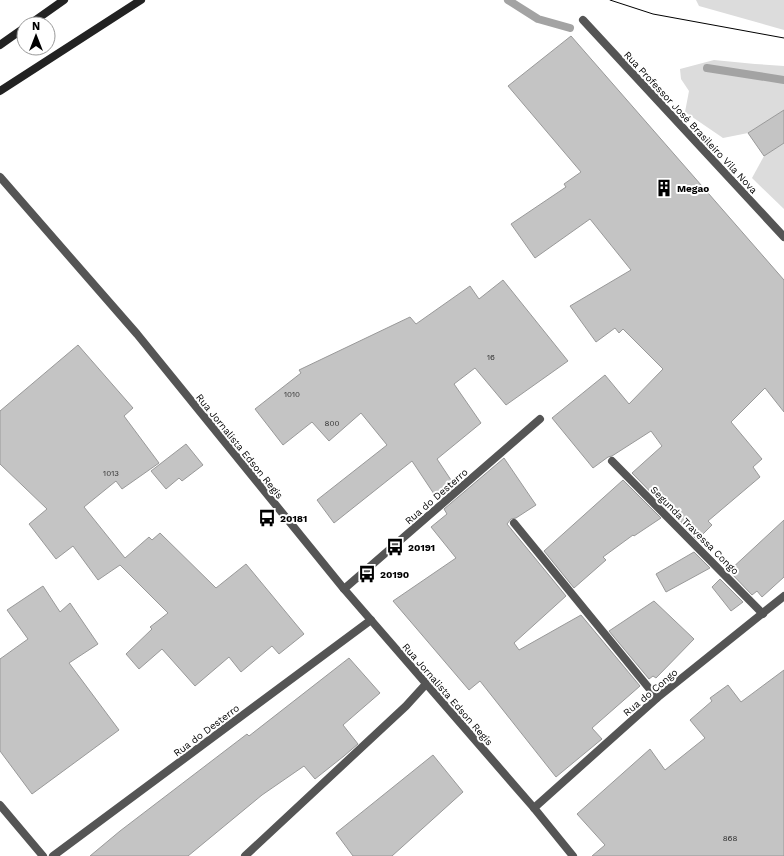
<svg xmlns="http://www.w3.org/2000/svg" width="784" height="856" viewBox="0 0 784 856" font-family="'Work Sans',sans-serif">
<style>
.green{fill:#dcdcdc}
.lines{fill:none;stroke-linecap:round;stroke-linejoin:round}
.stream{stroke:#a3a3a3;stroke-width:8}
.building{fill:#c4c4c4;stroke:#999}
.lane{stroke:#555;stroke-width:8}
.street{stroke:#555;stroke-width:8}
.secondary{stroke:#222;stroke-width:8}
.tram{stroke:#000;stroke-width:1}
.labels{text-anchor:middle;stroke-width:4;stroke-linejoin:round;paint-order:stroke}
.number-label{font-size:8px;fill:#313131}
.street-label{font-size:10px;fill:#000;stroke:#fff}
.poi-label{font-size:10px;font-weight:bold;fill:#000;stroke:#fff;text-anchor:start}
</style>
<rect width="100%" height="100%" fill="#fff"/>
<g class="green">
<polygon points="696,0 784,0 784,30 699,6"/>
<polygon points="714,60 755,64 784,66 784,110 748,133 723,138 685,112 689,91 681,79 680,69"/>
<polygon points="784,143 784,209 752,178 764,156"/>
</g>
<g class="lines">
<g class="stream">
<polyline points="508,0 538,19 570,28"/>
<polyline points="707,68 784,80"/>
</g>
</g>
<g class="building">
<polygon points="571,36 784,280 784,412 765,388 731,422 762,459 753,467 760,477 708,521 712,525 697,540 684,526 673,510 670,512 632,473 662,446 651,431 612,456 608,457 593,468 552,418 605,375 629,404 663,369 623,329 619,333 615,328 596,342 570,306 631,270 590,219 535,258 511,224 566,187 564,184 581,172 508,86"/>
<polygon points="784,110 784,143 764,156 748,133"/>
<polygon points="503,280 568,361 506,405 475,368 454,384 481,423 437,459 455,486 438,500 412,461 334,523 317,500 387,445 361,413 329,441 312,422 283,445 255,409 301,373 299,370 410,317 416,324 470,286 479,299"/>
<polygon points="78,345 133,408 124,416 159,463 122,489 116,481 84,507 125,558 149,537 152,540 160,533 216,588 246,564 304,634 279,654 272,646 241,672 229,657 195,686 162,649 139,669 126,654 152,629 150,627 168,613 120,565 98,580 73,546 56,559 29,524 47,509 0,464 0,411"/>
<polygon points="186,444 203,465 182,481 179,478 166,489 151,471"/>
<polygon points="504,458 536,505 516,518 511,519 507,524 566,596 514,643 519,650 581,615 640,686 592,728 602,739 556,777 480,681 469,690 393,601 456,558 431,527 447,514 444,509"/>
<polygon points="623,480 661,518 634,536 633,535 603,557 606,560 574,588 544,551"/>
<polygon points="784,520 784,577 762,597 757,591 752,595 729,571"/>
<polygon points="694,552 710,568 666,592 656,574"/>
<polygon points="720,579 743,602 731,611 712,587"/>
<polygon points="43,586 60,612 70,603 98,644 69,663 119,730 32,794 0,751 0,659 28,639 7,610"/>
<polygon points="654,601 694,639 656,678 653,676 649,679 609,631"/>
<polygon points="349,658 380,693 343,725 358,744 344,756 315,779 304,766 262,795 188,856 90,856 120,831 247,734 249,736"/>
<polygon points="784,670 784,856 592,856 605,845 577,814 650,749 665,770 705,738 690,720 712,701 710,698 728,685 741,702"/>
<polygon points="433,755 463,792 392,856 353,856 336,833"/>
</g>
<g class="lines">
<polyline class="lane" points="245,856 406,706 426,684"/>
<g class="street">
<polyline points="583,20 784,237"/>
<polyline points="0,177 137,334 344,589 534,808 573,856"/>
<polyline points="612,461 763,614"/>
<polyline points="514,523 657,698"/>
<polyline points="344,589 540,419"/>
<polyline points="0,805 43,856"/>
<polyline points="534,808 657,698 784,596"/>
<polyline points="53,856 371,620"/>
</g>
<g class="secondary">
<polyline points="30,24 64,0"/>
<polyline points="0,45 24,28"/>
<polyline points="0,91 141,0"/>
</g>
<polyline class="tram" points="610,0 653,14 784,38"/>
</g>
<defs>
<g id="building-bare" transform="scale(1.38)"><path d="M-4-6H4V6H1V3H-1V6H-4ZM-2.5-4.3h1.7v1.8h-1.7ZM.8-4.3h1.7v1.8H.8ZM-2.5-1h1.7V.8h-1.7ZM.8-1h1.7V.8H.8Z" fill="#000" stroke="#fff" stroke-width="2.5" paint-order="stroke"/></g>
<g id="bus-bare" transform="scale(1.38)"><path d="M-5-6H5V4H4V6H2V4H-2V6H-4V4H-5ZM-3.5-4V0h7V-4ZM-3.5 1.2v1.5H-2V1.2ZM2 1.2v1.5H3.5V1.2Z" fill="#000" stroke="#fff" stroke-width="2.5" paint-order="stroke"/></g>
</defs>
<g fill-rule="evenodd">
<use href="#building-bare" x="664" y="188"/>
<use href="#bus-bare" x="267" y="518"/>
<use href="#bus-bare" x="395" y="547"/>
<use href="#bus-bare" x="367" y="574"/>
</g>
<g class="labels">
<g class="number-label">
<text x="491" y="360">16</text>
<text x="292" y="397">1010</text>
<text x="332" y="426">800</text>
<text x="111" y="476">1013</text>
<text x="730" y="841">868</text>
</g>
<g class="street-label">
<text transform="translate(691 122) rotate(47)" y="4">Rua Professor José Brasileiro Vila Nova</text>
<text transform="translate(240 446) rotate(51)" y="4">Rua Jornalista Edson Regis</text>
<text transform="translate(436 496) rotate(-41)" y="4">Rua do Desterro</text>
<text transform="translate(695 530) rotate(45)" y="4">Segunda Travessa Congo</text>
<text transform="translate(650 692) rotate(-40)" y="4">Rua do Congo</text>
<text transform="translate(448 694) rotate(49)" y="4">Rua Jornalista Edson Regis</text>
<text transform="translate(206 730) rotate(-37)" y="4">Rua do Desterro</text>
</g>
<g class="poi-label">
<text x="677" y="192">Megao</text>
<text x="280" y="522">20181</text>
<text x="408" y="551">20191</text>
<text x="380" y="578">20190</text>
</g>
</g>
<g transform="translate(36 36)"><circle r="19" fill="#ffffff" stroke="#999999"/>
<path d="M0-3L7 15L0 10L-7 15Z" fill="#000000"/>
<text y="-6" font-size="11" font-weight="bold" text-anchor="middle" fill="#000000">N</text>
</g>
</svg>
